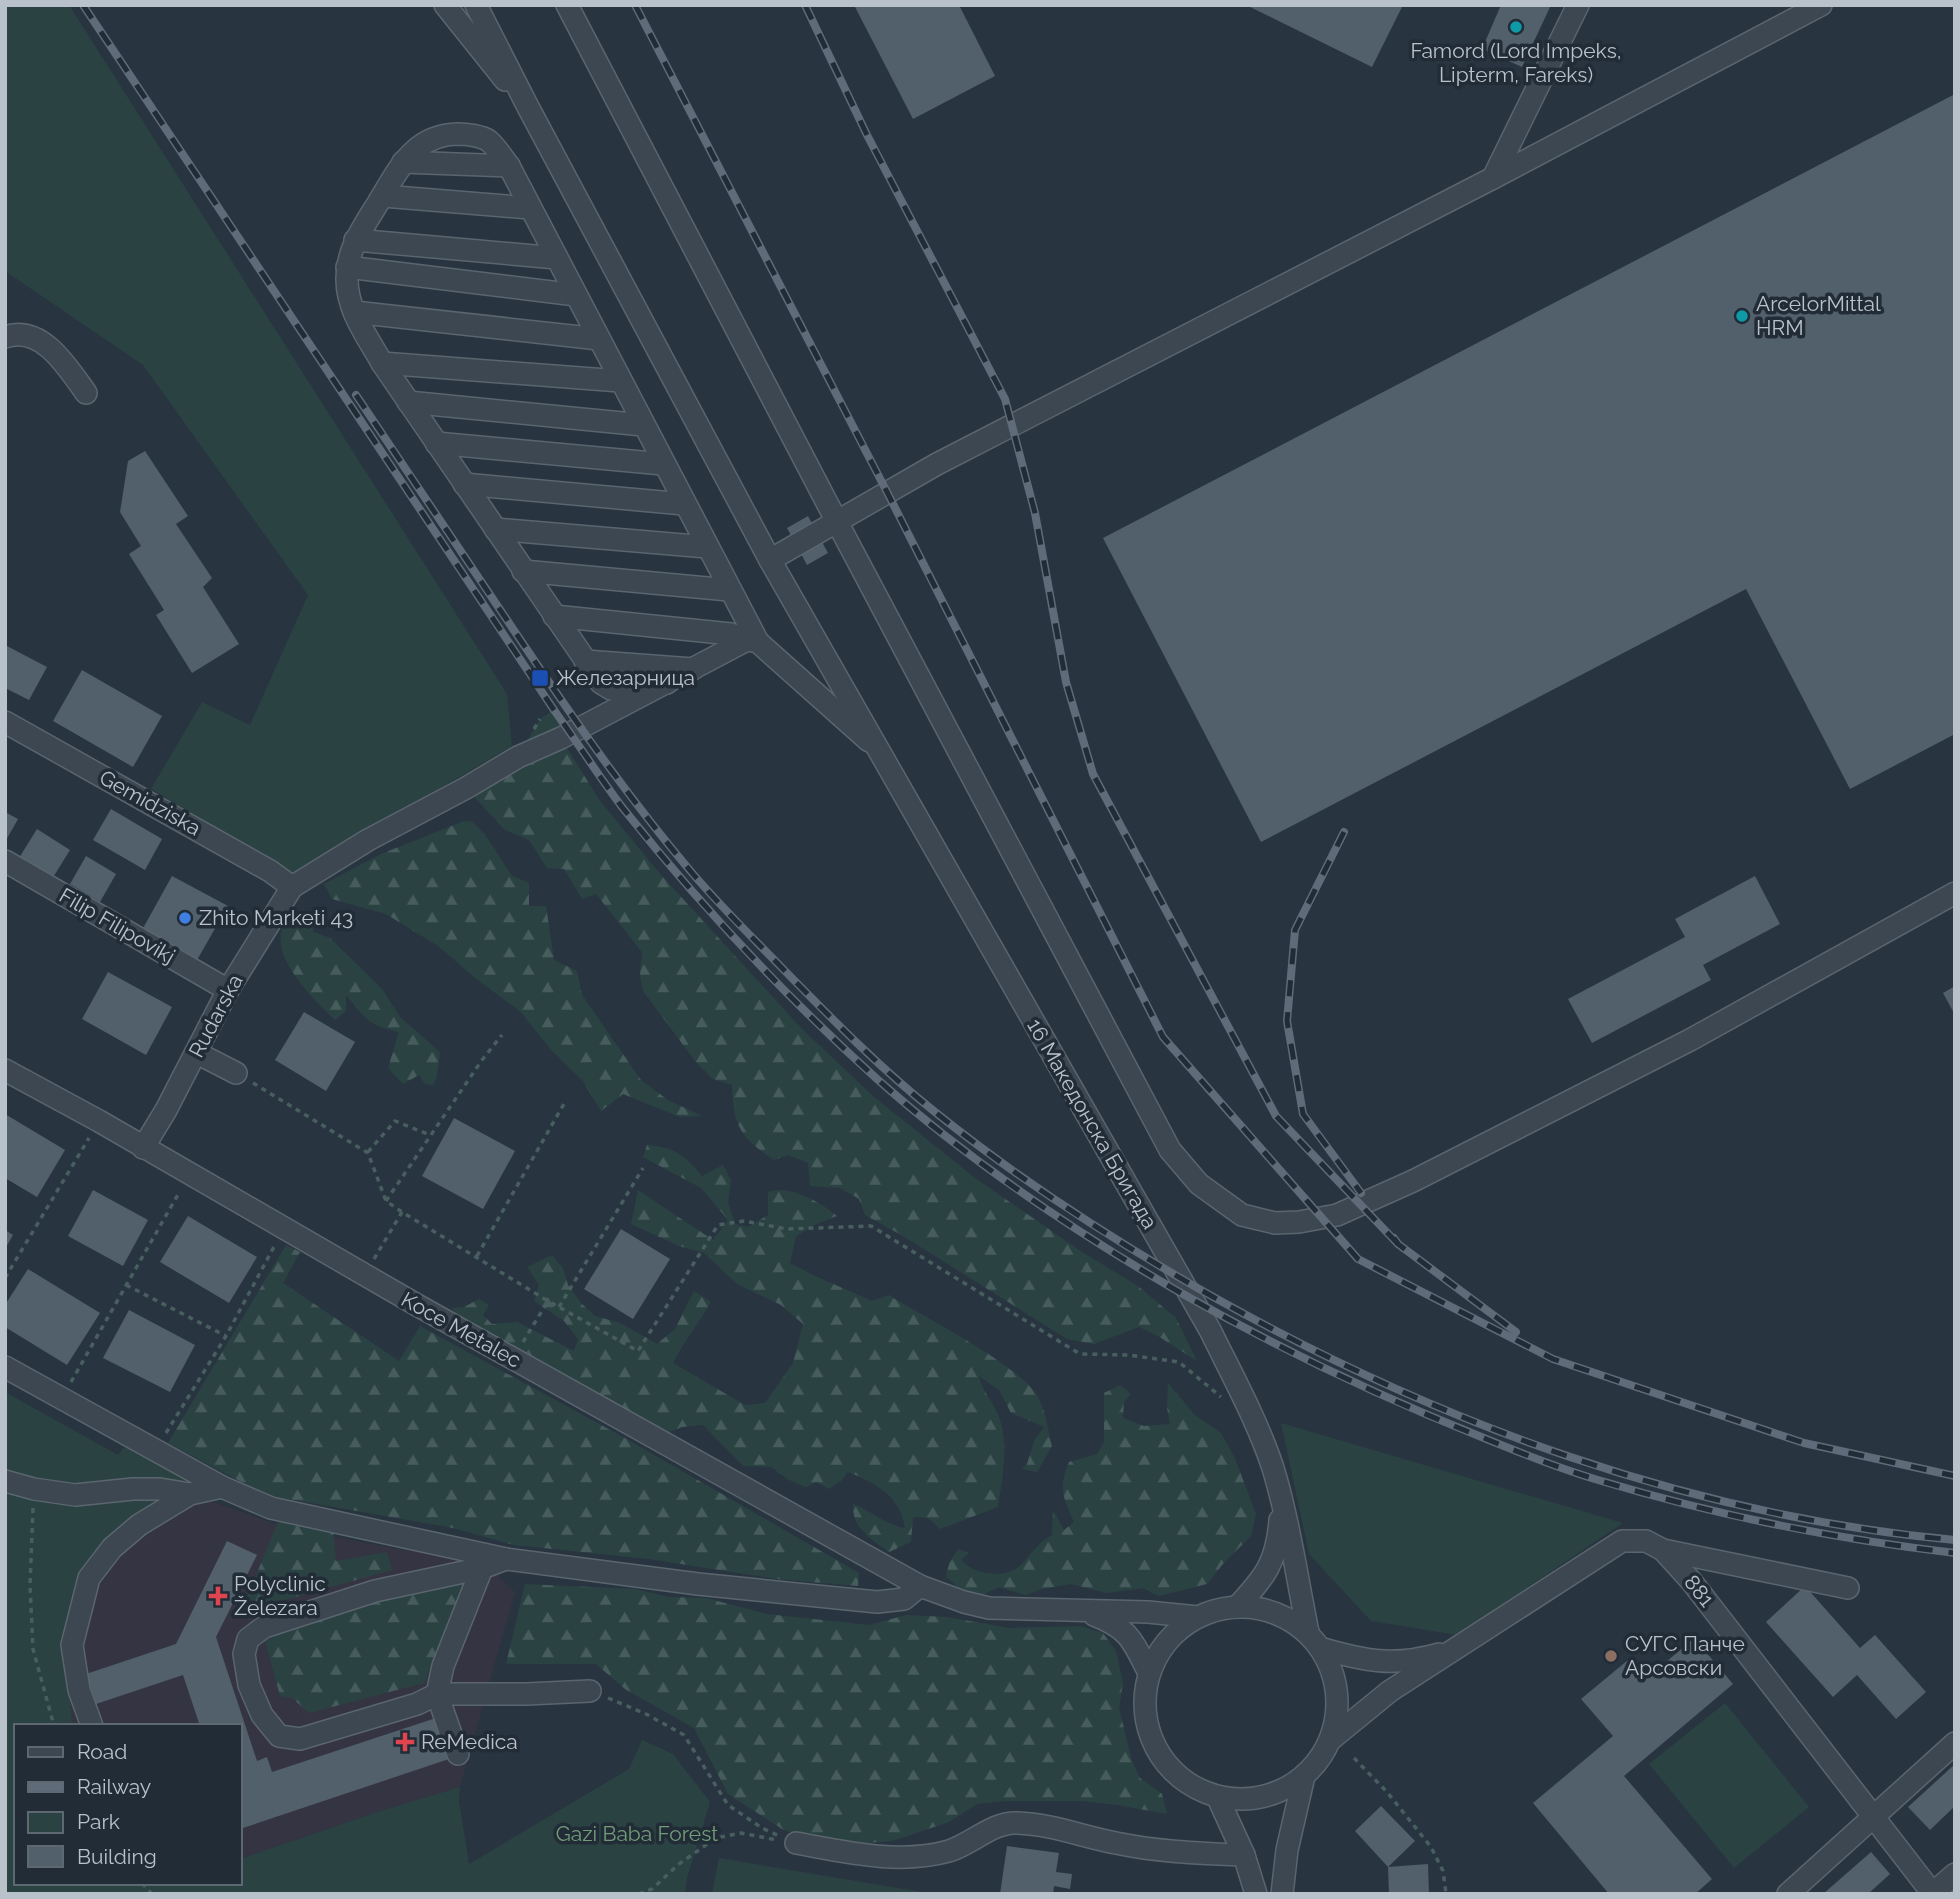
<svg xmlns="http://www.w3.org/2000/svg" width="1960" height="1899" viewBox="0 0 1960 1899" font-family="Raleway,sans-serif">
<style>
.medical{fill:#353442}
.green{fill:#2a4242}
.forest{fill:url(#forest-firs)}
.building{fill:#52606c}
.lines{fill:none;stroke-linecap:round;stroke-linejoin:round}
.minor-casing{stroke:#5a656e;stroke-width:24}
.path{stroke:#495e5f;stroke-width:3.5;stroke-dasharray:5 5;stroke-linecap:butt}
.minor{stroke:#3c4751;stroke-width:21}
.rail-casing{stroke:#5f6b78;stroke-width:8}
.rail{stroke:#212c37;stroke-width:5;stroke-dasharray:16;stroke-linecap:butt}
.culture-dot{fill:#0f9aa8;stroke:#212c37;stroke-width:2.5}
.transit-dot{fill:#1a4fb4;stroke:#212c37;stroke-width:2.5}
.shop-dot{fill:#3f7fe0;stroke:#212c37;stroke-width:2.5}
.health-dot{fill:#e0444e;stroke:#212c37;stroke-width:2.5}
.education-dot{fill:#8d6e63;stroke:#212c37;stroke-width:2.5}
.labels{text-anchor:middle;stroke-width:7;stroke-linejoin:round;paint-order:stroke}
.poi-label{font-size:21px;fill:#b9c2cb;stroke:#212c37;text-anchor:start}
.street-label{font-size:21px;fill:#b9c2cb;stroke:#212c37}
.park-label{font-size:21px;fill:#729b78;stroke:#212c37}
</style>
<defs>
<pattern id="forest-firs" width="22" height="20" patternUnits="userSpaceOnUse" patternTransform="scale(1.75)"><rect width="22" height="20" fill="#2a4242"/><path d="M5 1l3.5 6h-7zM16 11l3.5 6h-7z" fill="#475c5c"/></pattern>
</defs>
<rect width="100%" height="100%" fill="#283541"/>
<polygon class="medical" points="190,1494 288,1528 398,1549 484,1562 515,1592 460,1787 374,1813 240,1859 240,1726 72,1726 69,1675 88,1578"/>
<g class="green">
<polygon points="5,5 69,5 507,694 512,746 293,874 151,789 202,702 250,725 308,595 143,365 5,271"/>
<polygon points="5,1392 118,1455 125,1446 196,1480 106,1549 68,1645 72,1726 16,1726 16,1883 240,1883 240,1859 374,1813 460,1787 459,1801 469,1864 629,1769 642,1740 673,1754 710,1802 687,1878 685,1894 5,1894"/>
<polygon points="1281,1423 1623,1523 1457,1635 1371,1621 1309,1554"/>
<polygon points="1725,1703 1809,1807 1734,1868 1649,1764"/>
<polygon points="719,1858 934,1894 712,1894"/>
</g>
<g class="forest">
<path d="M 554,710 L 565,726 L 557,732 L 600,801 L 661,875 L 802,1029 L 874,1097 L 975,1178 L 1082,1252 L 1138,1286 L 1176,1318 L 1197,1361 L 1158,1336 L 1139,1327 L 1094,1344 L 1067,1339 L 903,1236 L 865,1215 L 859,1199 L 840,1188 L 810,1186 L 808,1163 L 788,1155 L 774,1160 C 740,1137 733,1126 732,1085 L 713,1079 L 695,1061 L 643,991 L 640,975 L 642,952 L 596,894 L 582,899 L 564,869 L 547,868 L 529,840 L 505,830 L 466,788 L 518,757 L 540,719 Z"/>
<polygon points="464,821 473,822 486,836 512,876 529,883 529,906 546,906 554,960 577,971 582,995 641,1080 668,1100 702,1116 680,1117 623,1094 601,1111 582,1080 551,1050 520,1011 479,981 438,946 386,914 332,899 324,884 381,854"/>
<path d="M 306,912 L 314,932 L 330,938 L 382,989 L 401,1018 L 440,1052 L 437,1076 L 433,1085 L 425,1084 L 419,1075 L 403,1084 L 388,1068 L 399,1032 C 367,1024 367,1021 346,995 L 346,1011 L 335,1020 C 314,999 272,960 282,928 C 284,923 289,918 292,914 Z"/>
<path d="M 647,1145 C 675,1148 684,1154 702,1176 L 723,1165 L 731,1180 L 728,1203 L 735,1224 L 748,1227 L 768,1215 L 768,1192 C 791,1185 820,1202 837,1216 L 816,1224 L 796,1236 L 790,1263 L 815,1276 L 872,1301 L 889,1295 C 923,1317 1023,1366 1039,1399 C 1046,1413 1048,1431 1052,1446 L 1037,1472 L 1022,1469 L 1027,1464 L 1034,1441 L 1044,1427 L 1011,1413 L 999,1390 L 979,1376 C 983,1394 995,1404 1000,1420 C 1009,1447 1002,1479 998,1507 L 940,1529 L 928,1518 L 913,1517 L 911,1542 L 889,1552 C 870,1538 852,1529 853,1504 C 872,1511 885,1525 905,1528 C 901,1497 876,1483 848,1472 L 841,1481 L 829,1489 L 816,1482 L 806,1487 L 789,1480 L 771,1467 L 743,1466 L 703,1425 L 682,1427 L 667,1433 L 638,1415 L 587,1393 L 461,1322 L 452,1308 L 464,1307 L 479,1299 L 489,1305 L 483,1315 L 492,1324 L 517,1322 L 574,1351 L 578,1339 L 564,1321 L 534,1301 L 539,1285 L 527,1267 L 552,1255 L 563,1268 L 568,1285 L 581,1303 L 595,1316 L 620,1323 L 657,1344 L 675,1329 L 694,1291 L 711,1302 C 699,1323 684,1341 673,1363 L 745,1405 L 765,1403 L 793,1363 L 803,1324 L 781,1305 L 737,1284 L 704,1253 L 679,1246 L 631,1224 L 638,1190 L 713,1240 L 728,1220 L 701,1188 L 643,1157 Z"/>
<polygon points="286,1245 300,1252 283,1283 399,1361 420,1326 623,1437 859,1573 858,1586 776,1579 649,1559 514,1545 453,1528 266,1495 168,1443"/>
<path d="M 1168,1383 L 1195,1415 L 1221,1433 L 1234,1456 L 1256,1514 L 1251,1536 L 1223,1564 L 1207,1584 L 1159,1596 L 1143,1588 L 1107,1593 L 1071,1584 L 1042,1589 L 1025,1595 L 999,1587 L 980,1596 L 958,1587 L 946,1577 L 949,1563 L 958,1549 L 969,1553 L 961,1560 C 972,1573 998,1578 1014,1570 C 1028,1562 1034,1544 1052,1535 L 1053,1510 L 1064,1530 L 1074,1522 C 1063,1497 1058,1488 1069,1462 L 1097,1454 L 1104,1442 L 1104,1393 L 1120,1385 L 1131,1394 L 1124,1402 L 1123,1418 L 1144,1426 L 1170,1424 L 1167,1408 Z"/>
<polygon points="279,1519 333,1529 336,1561 387,1552 392,1570 241,1612"/>
<polygon points="469,1578 424,1683 309,1713 292,1698 280,1696 265,1640 345,1609"/>
<polygon points="525,1584 635,1589 669,1597 706,1598 767,1614 869,1625 906,1615 946,1617 1010,1628 1080,1626 1103,1633 1116,1651 1123,1683 1119,1708 1132,1761 1140,1778 1162,1794 1167,1814 1118,1805 1081,1801 1005,1801 977,1804 949,1822 892,1841 867,1843 809,1840 782,1829 728,1794 694,1728 625,1689 596,1664 506,1664"/>
</g>
<g class="building">
<polygon points="854,5 959,5 995,76 913,119"/>
<polygon points="1246,5 1403,5 1372,67"/>
<polygon points="1501,5 1551,5 1522,67 1482,49"/>
<polygon points="1955,94 1955,734 1850,789 1746,589 1261,842 1103,538"/>
<polygon points="145,451 188,516 176,524 212,578 203,587 239,644 192,673 156,615 164,610 129,554 141,546 120,512 128,461"/>
<polygon points="808,516 828,553 807,565 787,528"/>
<polygon points="5,645 47,667 29,700 5,688"/>
<polygon points="82,670 162,716 133,767 53,721"/>
<polygon points="111,809 162,839 145,870 93,840"/>
<polygon points="5,812 18,819 5,842"/>
<polygon points="37,829 70,850 52,879 19,858"/>
<polygon points="86,856 116,874 100,902 70,884"/>
<polygon points="172,876 228,906 197,960 142,930"/>
<polygon points="1755,876 1780,924 1703,965 1711,980 1592,1043 1568,999 1685,937 1675,919"/>
<polygon points="108,972 172,1007 146,1055 82,1019"/>
<polygon points="1955,986 1955,1015 1943,993"/>
<polygon points="304,1012 355,1042 326,1091 275,1060"/>
<polygon points="5,1114 65,1150 37,1197 5,1178"/>
<polygon points="454,1118 515,1151 483,1209 422,1176"/>
<polygon points="93,1190 148,1220 123,1266 68,1236"/>
<polygon points="188,1216 257,1257 229,1303 160,1262"/>
<polygon points="621,1229 670,1259 633,1319 584,1289"/>
<polygon points="5,1230 13,1235 5,1249"/>
<polygon points="28,1269 100,1313 67,1365 5,1327 5,1305"/>
<polygon points="129,1310 195,1345 170,1392 103,1358"/>
<polygon points="227,1541 257,1555 216,1637 257,1761 267,1757 272,1772 439,1717 452,1758 240,1829 240,1726 200,1726 183,1675 96,1704 86,1674 176,1644"/>
<polygon points="1805,1586 1860,1648 1875,1635 1926,1692 1896,1719 1857,1675 1833,1697 1766,1622"/>
<polygon points="1694,1638 1733,1684 1624,1776 1712,1879 1695,1894 1609,1894 1533,1803 1613,1736 1581,1699 1628,1660 1645,1680"/>
<polygon points="1955,1764 1955,1806 1930,1830 1908,1807"/>
<polygon points="1381,1806 1415,1841 1388,1867 1428,1864 1429,1894 1389,1894 1388,1867 1355,1831"/>
<polygon points="1007,1846 1059,1853 1056,1872 1072,1874 1070,1889 1054,1886 1053,1894 1000,1894"/>
<polygon points="1871,1852 1890,1874 1868,1894 1823,1894"/>
</g>
<g class="lines">
<g class="minor-casing">
<g id="minor">
<polyline points="445,5 505,80"/>
<path d="M 476,5 L 528,107 L 770,560 L 1210,1330 C 1232,1375 1257,1420 1273,1468 C 1289,1521 1297,1578 1308,1632"/>
<polyline points="567,5 836,520 1170,1150 1199,1184 1242,1215 1275,1223 1299,1222 1337,1215 1413,1181 1690,1040 1955,893"/>
<polyline points="403,162 509,166"/>
<polyline points="1493,178 1578,5"/>
<polyline points="383,196 530,208"/>
<polyline points="355,240 557,258"/>
<polyline points="347,267 576,295"/>
<polyline points="354,312 599,339"/>
<path d="M 5,337 C 42,324 68,368 86,393"/>
<polyline points="382,363 620,381"/>
<polyline points="408,402 643,425"/>
<polyline points="436,443 663,464"/>
<polyline points="464,484 684,504"/>
<polyline points="495,529 707,547"/>
<polyline points="770,560 937,464 1493,178 1821,5"/>
<polyline points="523,571 729,590"/>
<polyline points="554,616 731,634 747,640"/>
<polyline points="585,661 693,669"/>
<path d="M 667,683 L 611,689 L 601,683 L 382,363 C 368,338 347,310 347,280 C 346,251 363,227 378,203 C 399,169 413,135 458,134 C 467,134 482,136 489,141 C 496,147 503,158 509,166 L 758,642"/>
<polyline points="5,722 270,871 292,887"/>
<polyline points="5,861 228,990"/>
<polyline points="197,1053 236,1073"/>
<polyline points="5,1070 99,1121 417,1305 920,1586 964,1602 989,1608 1148,1612 1198,1617"/>
<polyline points="143,1148 166,1110 228,990 292,887 368,840 466,788 518,757 561,738 747,640 758,642 869,741"/>
<polyline points="5,1367 222,1487 271,1508 506,1559 698,1584 877,1602 904,1599 920,1586"/>
<polyline points="5,1481 34,1489 75,1495 133,1489 160,1489 190,1494"/>
<polyline points="1663,1550 1848,1588"/>
<polyline points="482,1568 443,1666 437,1694 417,1704 300,1739 279,1736 262,1715 249,1685 244,1654 248,1639 264,1627 375,1591 482,1568 506,1559"/>
<circle cx="1241" cy="1703" r="96"/>
<path d="M 1237,1607 C 1265,1577 1277,1562 1280,1520"/>
<path d="M 1094,1615 C 1130,1629 1132,1640 1149,1673"/>
<path d="M 1320,1648 C 1365,1661 1393,1667 1439,1654"/>
<polyline points="92,1726 79,1690 72,1645 89,1578 112,1548 139,1525 190,1494 222,1487"/>
<polyline points="1330,1740 1390,1691 1622,1541 1646,1541 1663,1550 1692,1582 1933,1894"/>
<polyline points="458,1754 437,1694 527,1694 590,1691"/>
<polyline points="1218,1798 1244,1855 1256,1894"/>
<path d="M 796,1843 C 846,1852 899,1865 949,1851 C 972,1844 992,1822 1017,1823 C 1053,1824 1086,1838 1121,1844 C 1160,1852 1205,1854 1244,1855"/>
<polyline points="1282,1894 1287,1850 1304,1776"/>
<polyline points="1788,1894 1955,1743"/>
<polyline points="1932,1894 1955,1874"/>
</g>
</g>
<g class="path">
<polyline points="534,729 540,719"/>
<polyline points="253,1083 368,1153 386,1201 402,1212 548,1301 638,1351 718,1225 744,1221 787,1229 871,1226 1080,1354 1128,1355 1179,1362 1221,1397"/>
<polyline points="368,1152 395,1121 430,1135"/>
<polyline points="386,1201 482,1060 502,1035"/>
<polyline points="477,1256 565,1102"/>
<polyline points="374,1259 402,1212"/>
<polyline points="5,1278 89,1138"/>
<polyline points="126,1285 226,1336"/>
<polyline points="559,1307 643,1168"/>
<polyline points="523,1342 548,1301"/>
<polyline points="71,1382 180,1191"/>
<polyline points="166,1433 226,1336 276,1243"/>
<polyline points="33,1508 30,1585 33,1649 54,1726"/>
<polyline points="608,1698 646,1714 684,1735 728,1805 762,1828 779,1836"/>
<polyline points="1354,1758 1387,1792 1431,1847 1443,1871 1446,1894"/>
<polyline points="142,1883 152,1894"/>
<polyline points="639,1894 652,1889 679,1864 716,1838 741,1833 777,1840"/>
</g>
<use href="#minor" class="minor"/>
<g class="rail-casing">
<g id="rail">
<path d="M 83,5 L 554,710 C 577,742 598,775 622,807 C 699,904 785,996 877,1079 C 967,1159 1069,1228 1174,1289 C 1272,1345 1373,1394 1479,1436 C 1518,1452 1558,1468 1598,1480 C 1715,1515 1834,1539 1955,1553"/>
<polyline points="635,5 887,492 1163,1037 1358,1259 1553,1359 1804,1443 1955,1476"/>
<polyline points="805,5 867,135 1005,399 1035,513 1066,682 1093,774 1276,1116 1398,1244"/>
<path d="M 356,395 C 406,469 455,543 505,617 C 564,705 624,793 693,874 C 722,908 754,939 785,971 C 833,1020 881,1069 935,1112 C 1021,1181 1113,1240 1208,1294 C 1437,1423 1691,1516 1955,1540"/>
<polyline points="1344,832 1295,930 1287,1021 1303,1114 1361,1193"/>
<polyline points="1394,1238 1398,1244 1516,1332"/>
</g>
</g>
<use href="#rail" class="rail"/>
</g>
<g class="culture-dot">
<circle cx="1516" cy="27" r="7"/>
<circle cx="1742" cy="316" r="7"/>
</g>
<rect class="transit-dot" x="531" y="669" width="18" height="18" rx="3.5"/>
<circle class="shop-dot" cx="185" cy="918" r="7"/>
<g class="health-dot">
<path d="M214.5 1585.5h7v7h7v7h-7v7h-7v-7h-7v-7h7z"/>
<path d="M401.5 1731.5h7v7h7v7h-7v7h-7v-7h-7v-7h7z"/>
</g>
<circle class="education-dot" cx="1611" cy="1656" r="7"/>
<g class="labels">
<g class="poi-label">
<text x="1516" y="58" text-anchor="middle">Famord (Lord Impeks,<tspan x="1516" dy="24">Lipterm, Fareks)</tspan></text>
<text x="1756" y="311">ArcelorMittal<tspan x="1756" dy="24">HRM</tspan></text>
<text x="556" y="685">Железарница</text>
<text x="199" y="925">Zhito Marketi 43</text>
<text x="234" y="1591">Polyclinic<tspan x="234" dy="24">Železara</tspan></text>
<text x="1625" y="1651">СУГС Панче<tspan x="1625" dy="24">Арсовски</tspan></text>
<text x="421" y="1749">ReMedica</text>
</g>
<g class="street-label">
<text transform="translate(150 803) rotate(29)" y="7">Gemidziska</text>
<text transform="translate(117 926) rotate(30)" y="7">Filip Filipovikj</text>
<text transform="translate(216 1016) rotate(-62)" y="7">Rudarska</text>
<text transform="translate(1092 1124) rotate(60)" y="7">16 Македонска Бригада</text>
<text transform="translate(461 1330) rotate(29)" y="7">Koce Metalec</text>
<text transform="translate(1699 1591) rotate(51)" y="7">881</text>
</g>
<g class="park-label">
<text x="637" y="1841">Gazi Baba Forest</text>
</g>
</g>
<rect width="1960" height="1899" fill="none" stroke="#b9c2cb" stroke-width="14"/>
<rect x="14" y="1724" width="228" height="161" fill="#212c37" stroke="#5e6872" stroke-width="2"/>
<rect x="28" y="1747" width="35" height="10" fill="#3c4751" stroke="#5e6872" stroke-width="2"/>
<text x="77" y="1759" font-size="21" fill="#b9c2cb">Road</text>
<rect x="28" y="1782" width="35" height="10" fill="#5f6b78" stroke="#5e6872" stroke-width="2"/>
<text x="77" y="1794" font-size="21" fill="#b9c2cb">Railway</text>
<rect x="28" y="1812" width="35" height="21" fill="#2a4242" stroke="#5e6872" stroke-width="2"/>
<text x="77" y="1829" font-size="21" fill="#b9c2cb">Park</text>
<rect x="28" y="1846" width="35" height="21" fill="#52606c" stroke="#5e6872" stroke-width="2"/>
<text x="77" y="1864" font-size="21" fill="#b9c2cb">Building</text>
</svg>
